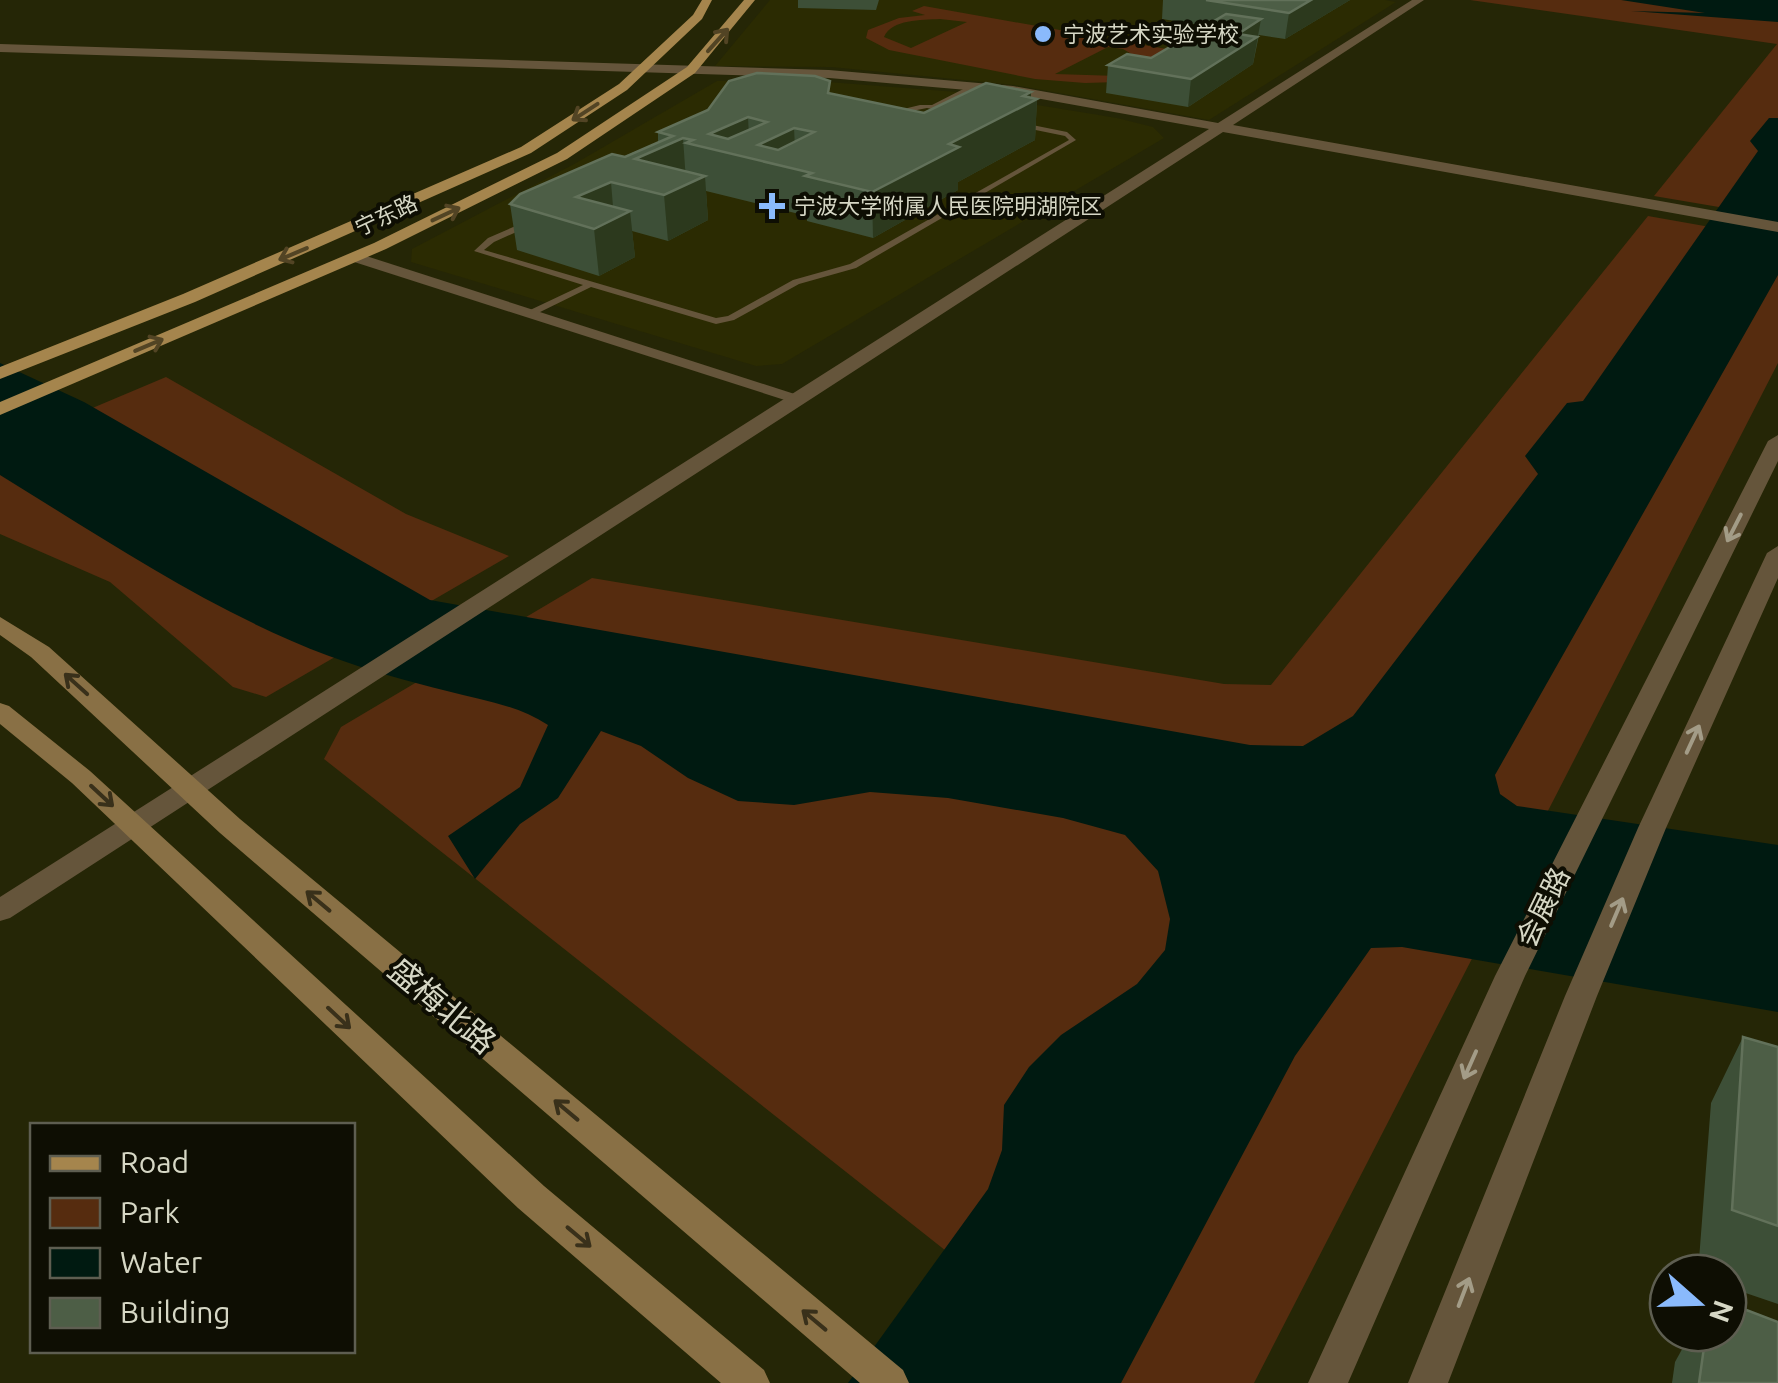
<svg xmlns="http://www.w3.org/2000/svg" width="1778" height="1383" viewBox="0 0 1778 1383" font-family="Ubuntu,'Noto Sans SC',sans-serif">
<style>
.built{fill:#2b2b02}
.green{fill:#562c0f;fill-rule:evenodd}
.water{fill:#001a11}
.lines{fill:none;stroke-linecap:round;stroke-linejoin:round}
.service{fill:#65553b;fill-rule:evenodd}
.minor{fill:#65553b;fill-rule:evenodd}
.tertiary{fill:#65553b;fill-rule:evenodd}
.secondary{fill:#897045;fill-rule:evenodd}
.primary{fill:#a5854d;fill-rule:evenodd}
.wall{fill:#3d4f37}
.shaded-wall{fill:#2c391d}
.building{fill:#4d5e46;stroke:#62715a;stroke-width:2.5;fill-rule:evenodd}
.oneway{stroke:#524424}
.oneway2{stroke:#a39c87}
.oneway3{stroke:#39301a}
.poi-dot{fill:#8abafc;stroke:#0e0e03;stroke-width:4}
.labels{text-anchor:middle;stroke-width:8;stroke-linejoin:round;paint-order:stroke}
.far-poi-label{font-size:22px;fill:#d6d7c5;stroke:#0e0e03;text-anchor:start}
.far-street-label{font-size:22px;fill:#d6d7c5;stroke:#0e0e03}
.street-label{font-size:28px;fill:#d6d7c5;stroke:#0e0e03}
.near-street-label{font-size:32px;fill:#d6d7c5;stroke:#0e0e03}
</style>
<rect width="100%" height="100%" fill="#252606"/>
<g class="built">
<polygon points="770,0 1385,0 1396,2 1209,120 1015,85 831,67 715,66"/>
<polygon points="717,81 815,81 957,92 1117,118 1153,127 1164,138 782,364 756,366 411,262 412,249 576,163"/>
</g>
<g class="green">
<polygon points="1470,0 1778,0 1778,217 1654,196 1777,44"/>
<path d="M 924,6 L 1189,53 L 1178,58 L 1157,55 L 1118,82 L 1085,83 L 1035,79 L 889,50 L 866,38 L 868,30 L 899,18 L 925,15 L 912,11 ZM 940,19 L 967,22 L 911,48 L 884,37 C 892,19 921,20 940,19 ZM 1108,47 L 1123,49 L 1140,59 L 1118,76 L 1055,74 Z"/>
<polygon points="1648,216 1778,239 1778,363 1254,1383 1113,1383 324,759 341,727 592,578 1224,684 1271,685"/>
<polygon points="166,377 406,514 509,556 266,697 233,687 110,582 0,534 0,447"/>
</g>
<g class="water">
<polygon points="1621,0 1778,0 1778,22 1631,11 1705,13"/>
<path d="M 1769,118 L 1778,118 L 1778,275 L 1495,775 L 1500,794 L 1517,806 L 1778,845 L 1778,1012 L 1402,947 L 1371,948 L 1295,1056 L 1121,1383 L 848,1383 L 988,1189 L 1002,1150 L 1004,1105 L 1029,1067 L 1061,1035 L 1137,984 L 1165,950 L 1170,919 L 1158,871 L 1125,835 L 1063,818 L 948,798 L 870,792 L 794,805 L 738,801 L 688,778 L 641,746 L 601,731 L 558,798 L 520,824 L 475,879 L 448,836 L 520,787 L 548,725 C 517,705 482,700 447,691 C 407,681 367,670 329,656 C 212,612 106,540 0,475 L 0,363 L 84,402 L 430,600 L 1250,745 L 1303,746 L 1353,716 L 1538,474 L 1525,456 L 1567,403 L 1583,401 L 1758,151 L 1750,141 Z"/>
</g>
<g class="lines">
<path class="service" d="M 973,84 L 975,87 L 939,106 L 1067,132 L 1076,140 L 856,268 L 799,284 L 734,320 L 716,324 L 591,287 L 534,315 L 528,315 L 528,311 L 583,285 L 474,251 L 488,238 L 687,152 L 698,144 L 722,115 L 775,104 L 879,115 L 920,105 L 932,105 ZM 775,108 L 872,119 L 927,108 L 1065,136 L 1069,140 L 850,264 L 793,280 L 728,316 L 716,318 L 484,250 L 494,242 L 691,154 L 702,146 L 724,119 Z"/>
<polygon class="minor" points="348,254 360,254 807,398 805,402 791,402 348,260"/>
<g class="tertiary">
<polygon points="1412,0 1424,0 1233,125 1778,222 1778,232 1223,132 10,918 0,921 0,897 1209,129 1013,94 829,78 0,52 0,44 829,70 1013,86 1218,123"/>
<polygon points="1778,435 1778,461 1525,976 1348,1383 1308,1383 1495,976 1768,441"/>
<polygon points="1778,546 1778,578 1666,828 1597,996 1448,1383 1408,1383 1565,996 1638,828 1767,553"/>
</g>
<g class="secondary">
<polygon points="0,617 49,647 240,819 903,1370 909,1383 860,1383 220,833 31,657 0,635"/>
<polygon points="0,703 9,706 90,771 544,1186 764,1370 770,1383 721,1383 518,1208 72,783 0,724"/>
</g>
<g class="primary">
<polygon points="702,0 712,0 702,19 627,90 531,153 195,302 0,379 0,367 183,294 521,147 619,84 693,15"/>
<polygon points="744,0 755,0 695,73 567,159 386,249 0,415 0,402 374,243 557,153 687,67"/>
</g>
</g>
<g class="wall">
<polygon points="798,0 879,0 876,10 798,8"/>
<polygon points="1163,0 1350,0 1285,39 1259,35 1253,64 1188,107 1106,93 1108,65 1151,58 1206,26 1162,19"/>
<polygon points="830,93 924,113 1031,98 1037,99 1035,140 958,182 958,190 873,238 807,221 807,216 706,191 708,220 668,241 632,231 635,257 599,276 517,250 510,204 658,142 658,132"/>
<polygon points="1743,1037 1778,1047 1778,1304 1728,1287 1728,1273 1698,1273 1711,1103"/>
<polygon points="1691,1333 1728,1333 1778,1383 1672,1383 1675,1362"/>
</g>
<g class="shaded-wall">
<polygon points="1311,0 1350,0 1285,39 1289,13"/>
<polygon points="1261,19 1253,64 1188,107 1191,79 1238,34"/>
<polygon points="1031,92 1031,102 1037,99 1035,140 958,182 958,190 873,238 872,192"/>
<polygon points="748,117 750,158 709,134"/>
<polygon points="794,128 796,169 758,145"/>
<polygon points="683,138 686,181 635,159"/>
<polygon points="705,176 708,220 668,241 664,195"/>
<polygon points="611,182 614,219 630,211 635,257 599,276 594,229 576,197"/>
</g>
<g class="building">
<polygon points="1206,0 1311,0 1289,13"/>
<polygon points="1226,14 1261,19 1238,34 1257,37 1191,79 1108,65 1127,54 1151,58"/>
<path d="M 757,73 L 815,76 L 830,81 L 828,93 L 924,113 L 986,83 L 1031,92 L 1023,96 L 1037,99 L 949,144 L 959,147 L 872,192 L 805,176 L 812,173 L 686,143 L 693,140 L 683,138 L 635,159 L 705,176 L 664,195 L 611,182 L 576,197 L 630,211 L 594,229 L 510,204 L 520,194 L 612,154 L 625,157 L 673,136 L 658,132 L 708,110 L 729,81 ZM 748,117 L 767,122 L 728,139 L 709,134 ZM 794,128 L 814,132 L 778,150 L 758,145 Z"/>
<polygon points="1743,1037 1778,1047 1778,1226 1732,1210"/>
<polygon points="1728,1303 1778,1322 1778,1383 1699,1383 1706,1333 1728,1333"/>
</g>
<defs><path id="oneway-shaft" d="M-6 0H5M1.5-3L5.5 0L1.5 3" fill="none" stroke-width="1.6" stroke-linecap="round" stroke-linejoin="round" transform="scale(2.5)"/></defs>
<g class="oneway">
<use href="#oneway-shaft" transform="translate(718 40) rotate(-48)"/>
<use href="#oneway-shaft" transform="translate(585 112) rotate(147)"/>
<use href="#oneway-shaft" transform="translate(446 214) rotate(-25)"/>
<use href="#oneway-shaft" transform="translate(293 254) rotate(157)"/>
<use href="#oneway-shaft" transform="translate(149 345) rotate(-23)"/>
</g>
<g class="oneway2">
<use href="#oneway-shaft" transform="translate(1734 528) rotate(117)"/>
<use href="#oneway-shaft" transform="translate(1693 739) rotate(-65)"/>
<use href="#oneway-shaft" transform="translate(1617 912) rotate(-67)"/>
<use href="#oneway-shaft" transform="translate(1470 1065) rotate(114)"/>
<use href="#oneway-shaft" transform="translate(1464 1292) rotate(-69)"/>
</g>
<g class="oneway3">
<use href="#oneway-shaft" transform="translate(76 684) rotate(-138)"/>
<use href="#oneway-shaft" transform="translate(102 796) rotate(43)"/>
<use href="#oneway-shaft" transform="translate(318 901) rotate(-140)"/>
<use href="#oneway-shaft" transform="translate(339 1018) rotate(43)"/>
<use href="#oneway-shaft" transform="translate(566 1110) rotate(-140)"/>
<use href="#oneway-shaft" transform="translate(579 1237) rotate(40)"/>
<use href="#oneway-shaft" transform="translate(814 1320) rotate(-140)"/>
</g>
<g class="poi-dot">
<circle cx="1043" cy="34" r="10"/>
<path d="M767 191h10v10h10v10h-10v10h-10v-10h-10v-10h10z"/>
</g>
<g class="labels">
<g class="far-poi-label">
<text x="1063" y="42">宁波艺术实验学校</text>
<text x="794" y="214">宁波大学附属人民医院明湖院区</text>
</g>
<g class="far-street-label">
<text transform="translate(386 215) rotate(-25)" y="8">宁东路</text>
</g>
<g class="street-label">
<text transform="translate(1543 907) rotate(-64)" y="10">会展路</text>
</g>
<g class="near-street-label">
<text transform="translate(442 1006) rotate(40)" y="11">盛梅北路</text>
</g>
</g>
<rect x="30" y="1123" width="325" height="230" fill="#0e0e03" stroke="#5e5e51" stroke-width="2.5"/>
<rect x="50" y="1156" width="50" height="15" fill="#a5854d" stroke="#5e5e51" stroke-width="2.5"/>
<text x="120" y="1173" font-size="30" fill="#d6d7c5">Road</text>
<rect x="50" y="1198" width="50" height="30" fill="#562c0f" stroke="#5e5e51" stroke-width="2.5"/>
<text x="120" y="1223" font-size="30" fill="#d6d7c5">Park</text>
<rect x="50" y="1248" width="50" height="30" fill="#001a11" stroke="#5e5e51" stroke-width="2.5"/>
<text x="120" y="1273" font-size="30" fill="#d6d7c5">Water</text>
<rect x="50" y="1298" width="50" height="30" fill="#4d5e46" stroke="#5e5e51" stroke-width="2.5"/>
<text x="120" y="1323" font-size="30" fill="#d6d7c5">Building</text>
<g transform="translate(1698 1303) rotate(110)"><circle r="48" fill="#0e0e03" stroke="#5e5e51" stroke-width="2.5"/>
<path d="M0-8L18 38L0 25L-18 38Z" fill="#8abafc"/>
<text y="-15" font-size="28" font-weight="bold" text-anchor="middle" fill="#d6d7c5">N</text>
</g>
</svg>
